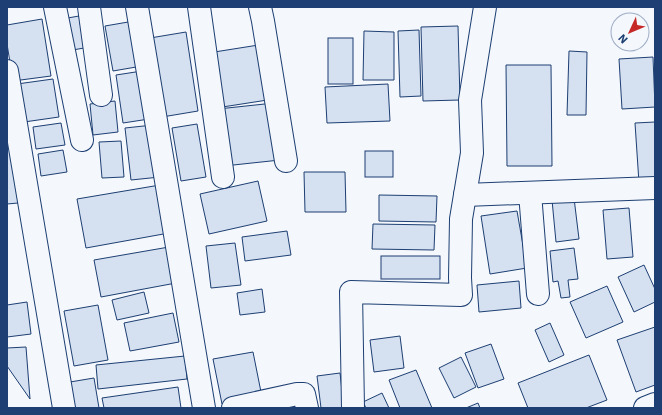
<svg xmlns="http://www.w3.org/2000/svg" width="662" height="415" viewBox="0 0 662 415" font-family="'IBM Plex Sans',sans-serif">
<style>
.building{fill:#d5e0f0;stroke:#1d3f73}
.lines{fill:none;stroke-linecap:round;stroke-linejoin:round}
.minor-casing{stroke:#1d3f73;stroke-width:24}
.minor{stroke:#f4f7fb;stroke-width:22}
</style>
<rect width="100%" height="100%" fill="#f4f7fb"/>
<g class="building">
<polygon points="79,16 84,48 67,51 62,19"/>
<polygon points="42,19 51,76 13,81 7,44 7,25"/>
<polygon points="134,21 142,66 113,71 105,26"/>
<polygon points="458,26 460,100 423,101 421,27"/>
<polygon points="419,30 421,96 400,97 398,31"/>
<polygon points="364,31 394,32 394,80 363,80"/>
<polygon points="186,32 198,111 162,117 150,38"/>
<rect x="328" y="38" width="25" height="46"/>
<polygon points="265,44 274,99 216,108 208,53"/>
<polygon points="569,51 587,52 586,115 567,115"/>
<polygon points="653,57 655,107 622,109 619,59"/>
<polygon points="506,65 551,65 552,166 507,166"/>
<polygon points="142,71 149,119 123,123 116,75"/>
<polygon points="53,79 59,117 24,122 17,84"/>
<polygon points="388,84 390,121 327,123 325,87"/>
<polygon points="115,101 118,132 93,135 90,104"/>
<polygon points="274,103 280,160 224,166 218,109"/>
<polygon points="655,122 655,182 639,183 635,123"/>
<polygon points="61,123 65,145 36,149 33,127"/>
<polygon points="197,124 206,177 181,181 172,128"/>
<polygon points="153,125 160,177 131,180 125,128"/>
<polygon points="121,141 124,177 102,178 99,142"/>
<polygon points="7,145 11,145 18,203 7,204"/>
<polygon points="63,150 67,172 41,176 38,154"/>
<rect x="365" y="151" width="28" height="26"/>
<polygon points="304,172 345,172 346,212 305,212"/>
<polygon points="258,181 267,221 209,234 200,194"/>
<polygon points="160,185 169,233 86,248 77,199"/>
<polygon points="379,195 437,196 436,222 379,221"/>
<polygon points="574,198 579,239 556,242 552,200"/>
<polygon points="629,208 633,257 607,259 603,210"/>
<polygon points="517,211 527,268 490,274 481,216"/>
<polygon points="373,224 435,225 434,250 372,249"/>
<polygon points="287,231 291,255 245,261 242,237"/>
<polygon points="235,243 241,285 211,288 206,246"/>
<polygon points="169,247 176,283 101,297 94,260"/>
<polygon points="574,248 578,279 568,280 570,297 561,298 558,281 553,282 550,251"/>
<rect x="381" y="256" width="59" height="23"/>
<polygon points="644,265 655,289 655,302 634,312 618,277"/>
<polygon points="519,281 521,308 479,312 477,285"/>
<polygon points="607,286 623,322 586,338 570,302"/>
<polygon points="262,289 265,312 240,315 237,293"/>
<polygon points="144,292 149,313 117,320 112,300"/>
<polygon points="27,302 31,334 7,337 7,305"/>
<polygon points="98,305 108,360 74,366 64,311"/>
<polygon points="173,313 179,342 130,351 124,323"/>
<polygon points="550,323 564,355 549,362 535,330"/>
<polygon points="655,327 655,385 636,392 617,340"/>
<polygon points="400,336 404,368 374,372 370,340"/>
<polygon points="491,344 504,379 478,388 465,353"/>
<polygon points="26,347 30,399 7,366 7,348"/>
<polygon points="253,352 262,397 222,404 213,359"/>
<polygon points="589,355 607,400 586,408 528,408 518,383"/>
<polygon points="185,356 187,379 98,389 96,365"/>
<polygon points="461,357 476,387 454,398 439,368"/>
<polygon points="416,370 432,408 400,408 389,380"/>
<polygon points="340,373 344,408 321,408 317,376"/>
<polygon points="94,378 99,408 69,408 64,383"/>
<polygon points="178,387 181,408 104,408 102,398"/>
<polygon points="382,393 389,408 366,408 363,402"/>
<polygon points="478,403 480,408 466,408"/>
</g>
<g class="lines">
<g class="minor-casing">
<g id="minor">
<polyline points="55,7 82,140"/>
<polyline points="89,7 101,95"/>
<polyline points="137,7 204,408"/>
<polyline points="199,7 223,177"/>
<polyline points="260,7 263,21 286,161"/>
<polyline points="7,71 64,408"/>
<polyline points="530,193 538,294"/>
<polyline points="465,195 655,188"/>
<polyline points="233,408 297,394 304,394 307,408"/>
<polyline points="353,408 351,292 461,295 460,278 461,219 472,153 470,100 485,7"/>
<polyline points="645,408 655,404"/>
</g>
</g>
<use href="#minor" class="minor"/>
</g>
<rect width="662" height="415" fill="none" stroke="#1d3f73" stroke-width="16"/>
<g transform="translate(630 32) rotate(226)"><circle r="19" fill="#f4f7fb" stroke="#9eadc5"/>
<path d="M0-3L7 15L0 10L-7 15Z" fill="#c62828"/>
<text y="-6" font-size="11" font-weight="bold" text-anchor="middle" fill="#1d3f73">N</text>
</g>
</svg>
